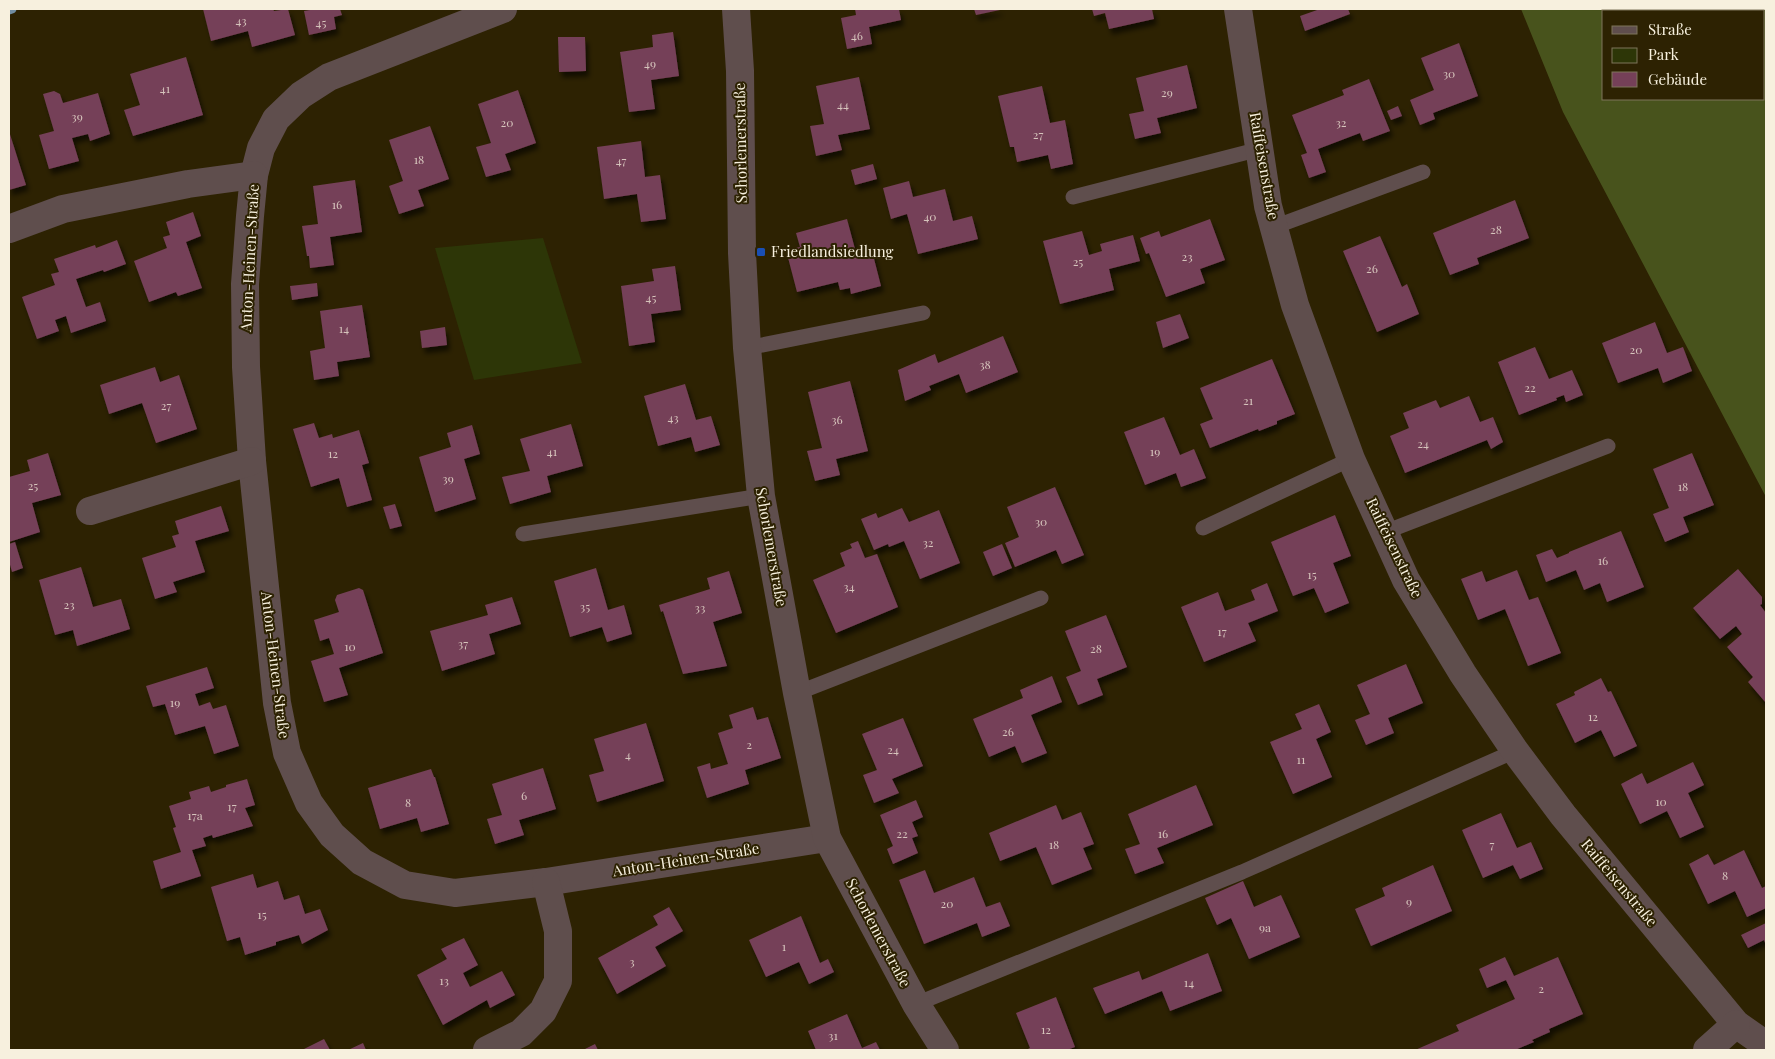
<svg xmlns="http://www.w3.org/2000/svg" width="1775" height="1059" viewBox="0 0 1775 1059" font-family="'Playfair Display',serif">
<style>
.green{fill:#2d3607}
.forest{fill:#48531c;fill-rule:evenodd}
.lines{fill:none;stroke-linecap:round;stroke-linejoin:round}
.stream{stroke:#718da2;stroke-width:9}
.building{fill:#754058;filter:url(#shadow)}
.service{stroke:#5f4e4d;stroke-width:15}
.minor{stroke:#5f4e4d;stroke-width:28}
.transit-dot{fill:#1a4fb4;stroke:#2d2202;stroke-width:2}
.labels{text-anchor:middle;stroke-width:4;stroke-linejoin:round;paint-order:stroke}
.number-label{font-size:12px;fill:#d6c4bc}
.street-label{font-size:15px;fill:#f7f0de;stroke:#2d2202}
.poi-label{font-size:15px;fill:#f7f0de;stroke:#2d2202;text-anchor:start}
</style>
<defs>
<filter id="shadow"><feDropShadow dx="3" dy="5.5" stdDeviation="2.5" flood-color="#0009"/></filter>
</defs>
<rect width="100%" height="100%" fill="#2d2202"/>
<polygon class="green" points="543,238 582,363 474,380 435,248"/>
<path class="forest" d="M 1521,9 L 1766,9 L 1766,497 L 1563,112 ZM 1604,11 L 1764,11 L 1764,99 L 1604,99 Z"/>
<g class="lines">
<polyline class="stream" points="9,10 12,9"/>
</g>
<g class="building">
<polygon points="203,9 273,9 274,11 288,9 295,35 252,47 248,31 211,41"/>
<polygon points="316,9 340,9 342,15 334,17 336,29 309,35 304,11"/>
<polygon points="855,9 899,9 901,20 869,27 872,44 847,49 841,18 856,15"/>
<polygon points="974,9 1000,9 1000,10 976,15"/>
<polygon points="1092,9 1152,9 1154,19 1109,29 1105,13 1094,16"/>
<polygon points="1320,9 1348,9 1350,14 1305,31 1300,16"/>
<polygon points="673,32 679,76 651,80 655,109 629,112 620,52 653,47 652,35"/>
<polygon points="558,37 585,37 586,71 559,72"/>
<polygon points="1459,43 1478,96 1433,113 1435,119 1420,125 1410,100 1434,90 1421,58"/>
<polygon points="186,57 203,115 133,136 124,110 140,105 130,74"/>
<polygon points="1187,65 1197,108 1157,118 1161,133 1135,139 1129,114 1144,111 1136,78"/>
<polygon points="859,77 870,129 838,135 842,150 816,156 810,126 824,124 816,86"/>
<polygon points="1369,79 1390,131 1363,141 1360,133 1318,149 1326,172 1309,178 1301,155 1307,153 1292,115 1344,95 1342,90"/>
<polygon points="1042,86 1050,123 1065,120 1073,164 1051,169 1048,155 1017,162 1014,147 1010,147 998,96"/>
<polygon points="518,90 536,143 505,154 511,170 486,177 476,147 491,143 478,104"/>
<polygon points="54,91 60,94 63,103 98,93 110,134 90,141 88,134 72,138 79,161 49,169 39,135 54,131 43,94"/>
<polygon points="1398,106 1402,116 1391,120 1387,111"/>
<polygon points="430,126 449,179 418,190 424,206 399,214 389,186 403,181 389,140"/>
<polygon points="9,131 26,185 9,190"/>
<polygon points="641,141 645,177 660,175 666,219 641,222 637,194 604,199 597,147"/>
<polygon points="873,164 877,179 855,185 851,170"/>
<polygon points="355,180 362,232 330,237 334,265 310,268 309,256 307,256 302,226 318,224 313,186"/>
<polygon points="909,181 913,197 945,189 953,221 972,216 978,239 918,254 907,214 891,219 883,188"/>
<polygon points="1515,200 1529,238 1477,258 1479,264 1450,275 1433,233"/>
<polygon points="193,212 201,236 186,242 202,288 178,296 176,292 149,302 134,261 167,248 163,237 170,235 166,222"/>
<polygon points="847,219 855,249 857,249 857,251 871,247 881,286 851,294 850,288 840,290 838,282 797,292 786,250 800,247 796,233"/>
<polygon points="1210,219 1225,260 1200,269 1205,283 1166,297 1149,253 1146,254 1140,238 1159,231 1161,237"/>
<polygon points="1082,231 1089,255 1102,251 1100,244 1133,235 1140,261 1109,269 1114,290 1060,304 1043,241"/>
<polygon points="1380,236 1402,287 1407,284 1419,314 1377,332 1343,251"/>
<polygon points="117,240 126,264 104,272 103,270 76,279 86,307 100,302 106,321 71,333 66,316 55,320 59,331 37,339 22,297 55,285 51,274 59,272 54,259 95,245 96,248"/>
<polygon points="675,266 681,310 651,314 655,342 629,346 621,286 654,281 652,269"/>
<polygon points="317,283 318,296 292,300 290,286"/>
<polygon points="362,305 370,357 337,362 339,376 314,380 310,351 325,348 320,311"/>
<polygon points="1180,314 1189,338 1163,348 1156,322"/>
<polygon points="1655,322 1667,353 1683,347 1692,371 1663,383 1658,368 1618,383 1602,343"/>
<polygon points="445,327 447,345 422,348 420,331"/>
<polygon points="1003,336 1018,372 966,393 959,374 929,386 931,390 905,401 898,370 935,354 938,363"/>
<polygon points="1535,347 1549,379 1572,370 1583,395 1566,402 1564,395 1556,398 1557,400 1519,415 1498,362"/>
<polygon points="1272,359 1295,414 1277,421 1277,424 1259,431 1258,429 1210,448 1200,424 1213,419 1200,388"/>
<polygon points="155,367 160,382 179,375 197,429 156,443 142,403 109,414 100,385"/>
<polygon points="850,381 868,451 836,459 840,475 815,481 807,451 822,448 808,392"/>
<polygon points="685,384 696,420 711,416 720,445 695,452 691,437 658,446 644,396"/>
<polygon points="1469,396 1480,422 1493,417 1503,442 1491,449 1487,440 1405,473 1390,436 1409,428 1403,413 1436,400 1440,408"/>
<polygon points="1164,417 1180,455 1194,449 1206,478 1181,487 1176,473 1145,485 1124,432"/>
<polygon points="314,423 319,438 332,434 333,438 359,430 369,463 362,465 372,500 347,507 339,478 311,487 293,429"/>
<polygon points="571,424 583,466 547,476 551,492 510,504 502,477 530,471 520,439"/>
<polygon points="472,425 480,454 464,459 476,499 435,512 419,457 451,447 447,433"/>
<polygon points="48,453 61,495 32,503 40,532 9,542 9,477 30,471 27,460"/>
<polygon points="1692,453 1714,505 1683,517 1689,532 1665,542 1653,514 1669,508 1653,469"/>
<polygon points="1055,487 1084,555 1062,564 1056,550 1015,567 1005,543 1019,537 1007,507"/>
<polygon points="395,504 402,526 390,529 383,507"/>
<polygon points="221,506 229,531 195,541 205,572 173,582 177,592 155,599 142,558 176,547 172,536 179,534 175,521"/>
<polygon points="902,508 909,522 939,510 960,563 920,579 904,541 889,547 888,544 874,550 861,519 876,513 878,518"/>
<polygon points="1335,515 1351,556 1333,563 1349,603 1325,613 1314,588 1293,596 1271,542"/>
<polygon points="1621,531 1644,587 1607,602 1600,583 1584,590 1576,570 1546,582 1536,555 1552,549 1557,558 1569,553 1569,552"/>
<polygon points="858,541 865,558 877,554 898,607 836,633 813,580 845,566 840,553 852,548 850,544"/>
<polygon points="15,542 23,568 12,572 9,561 9,544"/>
<polygon points="1002,544 1012,568 993,576 983,552"/>
<polygon points="81,567 93,607 121,599 130,629 77,646 73,630 55,635 39,580"/>
<polygon points="596,568 608,610 624,605 632,634 607,642 602,627 570,637 554,581"/>
<polygon points="1738,569 1762,597 1762,604 1760,605 1766,613 1766,703 1748,682 1753,677 1727,647 1742,634 1736,626 1720,639 1693,608"/>
<polygon points="1517,570 1529,600 1538,597 1561,653 1528,666 1505,609 1478,620 1461,579 1482,571 1486,582"/>
<polygon points="729,571 742,613 713,622 727,666 683,674 663,611 661,612 659,605 710,589 707,578"/>
<polygon points="1267,583 1278,611 1248,623 1256,641 1204,662 1181,607 1218,592 1225,611 1255,600 1251,590"/>
<polygon points="359,588 363,590 383,653 339,668 348,695 324,702 311,661 334,654 329,638 320,641 314,620 339,612 335,600 337,595"/>
<polygon points="512,597 521,624 489,634 495,654 442,671 430,631 488,615 485,605"/>
<polygon points="1106,615 1127,667 1097,679 1103,695 1078,705 1066,677 1081,671 1065,631"/>
<polygon points="1406,664 1423,703 1388,718 1394,733 1366,745 1355,720 1370,714 1357,685"/>
<polygon points="207,667 214,688 195,694 199,706 210,702 213,709 226,705 239,746 214,754 205,726 175,735 165,704 153,707 146,686"/>
<polygon points="1052,676 1062,702 1031,715 1047,753 1022,763 1015,746 989,757 973,719 1023,698 1020,690"/>
<polygon points="1601,678 1608,692 1611,691 1637,746 1614,757 1601,730 1575,743 1556,704 1575,695 1574,692"/>
<polygon points="1319,704 1331,732 1316,739 1332,777 1293,794 1270,742 1302,729 1295,714"/>
<polygon points="753,707 757,720 768,717 781,758 745,770 749,784 707,798 697,767 710,763 711,769 728,764 718,733 733,728 729,715"/>
<polygon points="903,718 923,766 892,779 899,793 874,803 863,775 877,770 862,734"/>
<polygon points="646,723 664,781 597,802 589,775 604,771 594,739"/>
<polygon points="1693,762 1704,785 1688,793 1704,827 1680,838 1667,811 1640,824 1621,784 1642,773 1647,784"/>
<polygon points="543,768 556,809 519,820 524,835 495,844 487,819 502,815 492,784"/>
<polygon points="431,769 434,777 435,777 449,824 421,832 417,818 380,829 368,788"/>
<polygon points="247,779 255,805 245,808 253,826 213,838 212,835 203,838 206,846 192,850 201,876 161,889 153,861 181,852 173,828 176,827 169,806 191,799 189,792 209,786 211,792 226,787 226,785"/>
<polygon points="1196,785 1213,825 1157,848 1164,863 1135,874 1125,849 1140,844 1128,814"/>
<polygon points="916,800 923,817 912,822 918,836 912,838 918,853 893,864 887,849 893,846 880,815"/>
<polygon points="1056,805 1062,820 1081,812 1094,844 1083,848 1092,869 1052,885 1036,847 1000,861 989,833"/>
<polygon points="1501,813 1517,848 1531,842 1543,869 1520,879 1513,865 1483,878 1462,830"/>
<polygon points="1744,850 1762,888 1766,886 1766,908 1747,917 1735,891 1708,904 1689,864 1708,854 1714,865"/>
<polygon points="1433,865 1452,911 1371,946 1355,909 1385,896 1382,888"/>
<polygon points="925,870 934,893 974,877 986,907 1000,902 1010,926 982,937 977,923 924,944 899,880"/>
<polygon points="253,874 257,888 278,881 284,900 299,895 305,914 320,909 328,930 302,944 299,935 276,942 276,945 245,955 240,937 227,941 211,887"/>
<polygon points="1243,881 1254,907 1281,895 1300,937 1249,959 1231,918 1217,925 1205,898"/>
<polygon points="669,907 683,931 655,947 666,966 617,994 598,958 658,925 653,916"/>
<polygon points="801,916 820,963 828,959 834,972 809,984 799,962 766,977 749,940"/>
<polygon points="1766,923 1766,945 1764,940 1748,948 1741,935"/>
<polygon points="464,938 478,965 463,973 470,987 502,971 515,995 490,1008 487,1000 443,1025 417,975 447,959 441,949"/>
<polygon points="1208,953 1222,991 1170,1011 1162,991 1105,1014 1093,988 1139,971 1142,980"/>
<polygon points="1505,957 1514,976 1558,957 1583,1014 1549,1029 1550,1032 1532,1040 1534,1042 1515,1050 1415,1050 1459,1031 1456,1025 1515,999 1506,980 1487,988 1479,969"/>
<polygon points="1056,997 1075,1047 1067,1050 1026,1050 1030,1048 1016,1013"/>
<polygon points="847,1014 862,1048 876,1042 880,1050 816,1050 808,1031"/>
<polygon points="324,1039 330,1050 302,1050"/>
<polygon points="363,1043 366,1050 348,1050"/>
<polygon points="595,1044 598,1050 583,1050"/>
</g>
<g class="lines">
<g class="service">
<polyline points="1073,197 1260,149"/>
<polyline points="1274,227 1423,172"/>
<polyline points="747,348 923,313"/>
<polyline points="1203,528 1351,459"/>
<polyline points="1385,532 1608,446"/>
<polyline points="523,534 761,496"/>
<polyline points="797,693 1041,598"/>
<polyline points="916,1004 1242,872 1515,751"/>
</g>
<g class="minor">
<polyline points="503,9 329,77 301,95 276,119 261,148 254,175 250,216 245,284 246,367 252,461 277,703 287,753 309,803 332,835 362,862 405,885 455,893 546,882 827,838"/>
<polyline points="736,9 740,71 742,253 747,348 761,496 797,693 827,838 916,1004 945,1050"/>
<polyline points="1238,9 1268,206 1295,305 1351,459 1406,580 1463,674 1515,751 1563,815 1736,1024 1766,1045"/>
<polyline points="9,229 63,209 188,184 254,175"/>
<polyline points="90,511 252,461"/>
<polyline points="487,1050 521,1033 543,1011 558,981 558,931 546,882"/>
<polyline points="1707,1050 1736,1024"/>
</g>
</g>
<rect class="transit-dot" x="756" y="247" width="10" height="10" rx="2.5"/>
<g class="labels">
<g class="number-label">
<text x="241" y="25">43</text>
<text x="321" y="27">45</text>
<text x="857" y="40">46</text>
<text x="650" y="68">49</text>
<text x="1449" y="78">30</text>
<text x="165" y="93">41</text>
<text x="1167" y="97">29</text>
<text x="843" y="109">44</text>
<text x="77" y="121">39</text>
<text x="507" y="127">20</text>
<text x="1341" y="127">32</text>
<text x="1038" y="139">27</text>
<text x="419" y="164">18</text>
<text x="621" y="165">47</text>
<text x="337" y="209">16</text>
<text x="930" y="221">40</text>
<text x="1496" y="234">28</text>
<text x="1187" y="261">23</text>
<text x="1078" y="266">25</text>
<text x="1372" y="273">26</text>
<text x="651" y="302">45</text>
<text x="344" y="333">14</text>
<text x="1636" y="354">20</text>
<text x="985" y="369">38</text>
<text x="1530" y="392">22</text>
<text x="1248" y="405">21</text>
<text x="166" y="410">27</text>
<text x="673" y="422">43</text>
<text x="837" y="424">36</text>
<text x="1423" y="448">24</text>
<text x="552" y="456">41</text>
<text x="1155" y="456">19</text>
<text x="333" y="458">12</text>
<text x="448" y="483">39</text>
<text x="33" y="490">25</text>
<text x="1683" y="491">18</text>
<text x="1041" y="526">30</text>
<text x="928" y="547">32</text>
<text x="1603" y="565">16</text>
<text x="1312" y="579">15</text>
<text x="849" y="591">34</text>
<text x="69" y="609">23</text>
<text x="585" y="611">35</text>
<text x="700" y="612">33</text>
<text x="1222" y="636">17</text>
<text x="463" y="648">37</text>
<text x="350" y="651">10</text>
<text x="1096" y="653">28</text>
<text x="175" y="707">19</text>
<text x="1593" y="721">12</text>
<text x="1008" y="736">26</text>
<text x="749" y="749">2</text>
<text x="893" y="754">24</text>
<text x="628" y="759">4</text>
<text x="1301" y="764">11</text>
<text x="524" y="800">6</text>
<text x="1661" y="806">10</text>
<text x="408" y="807">8</text>
<text x="232" y="811">17</text>
<text x="195" y="820">17a</text>
<text x="902" y="838">22</text>
<text x="1163" y="838">16</text>
<text x="1054" y="849">18</text>
<text x="1492" y="849">7</text>
<text x="1725" y="880">8</text>
<text x="1409" y="906">9</text>
<text x="947" y="908">20</text>
<text x="262" y="919">15</text>
<text x="1265" y="932">9a</text>
<text x="784" y="951">1</text>
<text x="632" y="966">3</text>
<text x="444" y="985">13</text>
<text x="1189" y="987">14</text>
<text x="1541" y="993">2</text>
<text x="1046" y="1034">12</text>
<text x="833" y="1040">31</text>
</g>
<g class="street-label">
<text transform="translate(741 143) rotate(-91)" y="5">Schorlemerstraße</text>
<text transform="translate(1264 166) rotate(80)" y="5">Raiffeisenstraße</text>
<text transform="translate(250 258) rotate(-87)" y="5">Anton-Heinen-Straße</text>
<text transform="translate(771 547) rotate(80)" y="5">Schorlemerstraße</text>
<text transform="translate(1394 548) rotate(64)" y="5">Raiffeisenstraße</text>
<text transform="translate(275 665) rotate(83)" y="5">Anton-Heinen-Straße</text>
<text transform="translate(686 860) rotate(-9)" y="5">Anton-Heinen-Straße</text>
<text transform="translate(1619 883) rotate(50)" y="5">Raiffeisenstraße</text>
<text transform="translate(878 933) rotate(62)" y="5">Schorlemerstraße</text>
</g>
<g class="poi-label">
<text x="771" y="257">Friedlandsiedlung</text>
</g>
</g>
<rect width="1775" height="1059" fill="none" stroke="#f7f0de" stroke-width="20"/>
<rect x="1602" y="10" width="162" height="90" fill="#2d2202" stroke="#7e745a"/>
<rect x="1612" y="26" width="25" height="8" fill="#5f4e4d" stroke="#7e745a"/>
<text x="1648" y="35" font-size="15" fill="#f7f0de">Straße</text>
<rect x="1612" y="48" width="25" height="15" fill="#2d3607" stroke="#7e745a"/>
<text x="1648" y="60" font-size="15" fill="#f7f0de">Park</text>
<rect x="1612" y="72" width="25" height="15" fill="#754058" stroke="#7e745a"/>
<text x="1648" y="85" font-size="15" fill="#f7f0de">Gebäude</text>
</svg>
